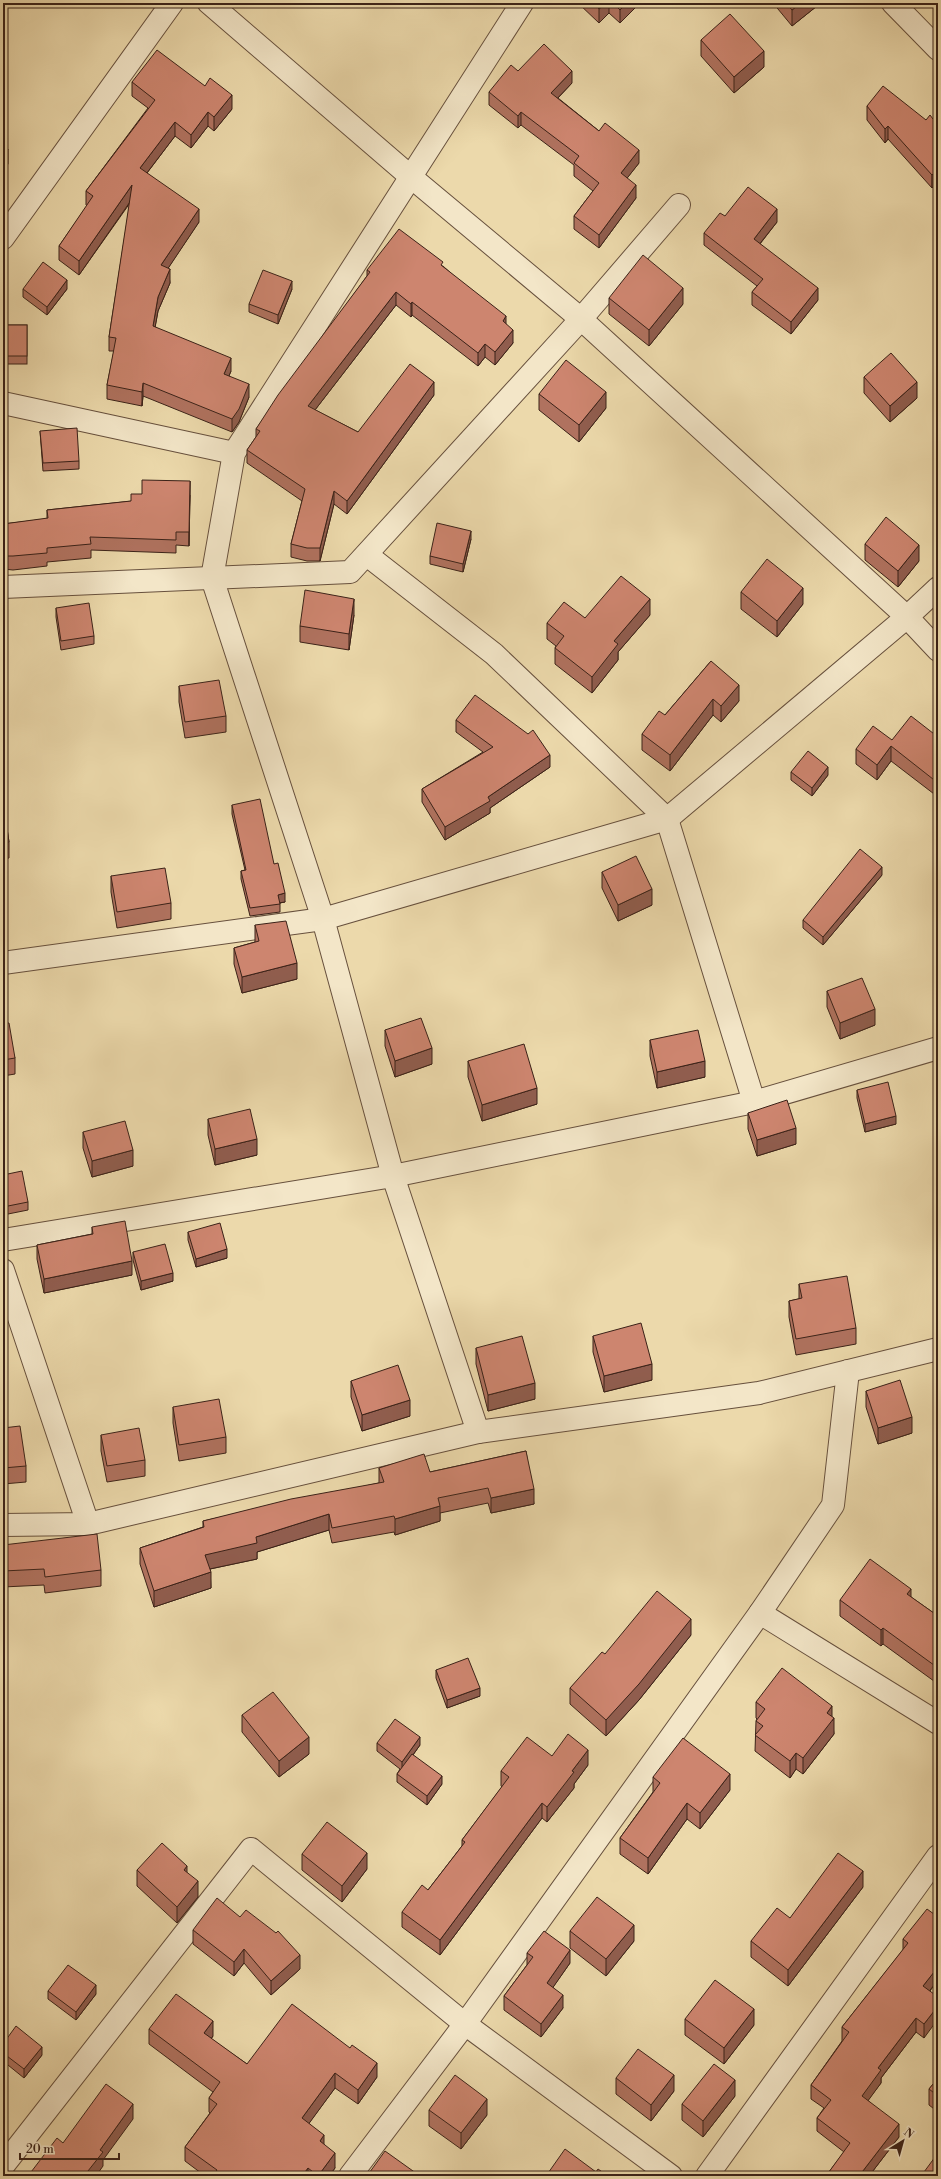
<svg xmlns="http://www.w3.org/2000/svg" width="941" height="2179" viewBox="0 0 941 2179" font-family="'Libre Bodoni',serif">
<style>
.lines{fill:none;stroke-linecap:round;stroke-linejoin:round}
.minor-casing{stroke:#67503d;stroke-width:24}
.minor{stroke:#f3e6c8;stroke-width:22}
.wall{fill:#b0725f;stroke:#3b2218}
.shaded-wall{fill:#905d4e;stroke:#3b2218}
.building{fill:#cd856f;stroke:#3b2218}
</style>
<rect width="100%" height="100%" fill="#ecd9ab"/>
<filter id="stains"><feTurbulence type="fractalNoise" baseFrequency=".005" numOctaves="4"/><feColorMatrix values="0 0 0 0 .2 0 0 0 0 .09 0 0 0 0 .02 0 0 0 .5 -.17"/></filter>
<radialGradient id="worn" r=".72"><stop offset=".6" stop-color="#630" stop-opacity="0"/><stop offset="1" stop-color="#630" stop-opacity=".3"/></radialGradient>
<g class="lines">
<g class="minor-casing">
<g id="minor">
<polyline points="209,3 411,177 581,319 907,617 938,650"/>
<polyline points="893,3 938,49"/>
<polyline points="3,238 172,3"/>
<polyline points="3,403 234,453"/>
<polyline points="367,555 494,654 667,819 754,1102"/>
<polyline points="3,587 350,572 581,319 679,205"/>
<polyline points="3,963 323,919 667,819 907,617 938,588"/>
<polyline points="3,1240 393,1176 754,1102 938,1048"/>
<polyline points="3,1270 88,1524"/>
<polyline points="478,1432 393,1176 323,919 212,578 234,453 522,3"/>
<polyline points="3,1525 88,1524 478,1432 759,1393 938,1349"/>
<polyline points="760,1613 938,1723"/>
<polyline points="3,2166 251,1849 465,2024 671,2176"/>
<polyline points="350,2176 465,2024 760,1613 833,1505 848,1371"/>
<polyline points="707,2176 938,1856"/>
</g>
</g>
<use href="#minor" class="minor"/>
</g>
<g class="wall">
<polygon points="578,3 637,3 637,6 620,23 609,13 599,23"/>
<polygon points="773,3 817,3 817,6 792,26"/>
<polygon points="701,40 764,67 734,93 701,56"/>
<polygon points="518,71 572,83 558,98 639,163 627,178 636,198 599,248 574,229 574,216 593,191 574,176 574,165 521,125 518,128 489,105 489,92"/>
<polygon points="132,82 232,109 214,131 208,126 191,148 175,136 147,173 199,222 168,268 170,283 158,311 155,327 231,371 229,376 249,397 239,422 232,432 143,396 142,406 107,399 107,385 114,351 109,351 109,337 130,203 79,275 59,260 59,246 87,206 86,205 86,191 148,108 132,96"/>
<polygon points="867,106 926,120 933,119 932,188 888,139 885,143 867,120"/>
<polygon points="777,222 760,244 818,300 791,334 752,305 752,292 757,286 704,245 704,233"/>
<polygon points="443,266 506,324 513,343 495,365 485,357 478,366 412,315 411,317 396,305 315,410 358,432 434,395 347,514 334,504 320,561 307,561 291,557 291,544 302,501 247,463 247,450 256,437 256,429 367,276 367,270"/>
<polygon points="23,289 67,289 47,315 23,297"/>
<polygon points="292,289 278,324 249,312 249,304"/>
<polygon points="609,298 683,304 649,346 609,314"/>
<rect x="3" y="325" width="24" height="39"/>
<polygon points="864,377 917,398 890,422 864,393"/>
<polygon points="539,394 606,408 579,442 539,410"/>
<polygon points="40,431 79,461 79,469 43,471"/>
<polygon points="190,495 189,546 176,545 176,553 91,550 91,558 47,562 47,566 13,570 3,569 3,524 47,519 47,510"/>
<polygon points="471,539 463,572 430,564 430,556"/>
<polygon points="865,544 919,561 898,587 865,560"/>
<polygon points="741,592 803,604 777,637 741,609"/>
<polygon points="56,608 94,636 94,644 61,650 56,617"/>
<polygon points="354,615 349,650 300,642 300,626"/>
<polygon points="650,615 618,652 618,660 592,693 555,664 555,648 556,646 547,639 547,623 585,618"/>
<polygon points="711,661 739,701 721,722 713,715 670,771 642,750 642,734 665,715"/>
<polygon points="179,686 226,716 226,732 185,738 179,702"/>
<polygon points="456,720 550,767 490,808 490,813 445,840 422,802 422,789 483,752 456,732"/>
<polygon points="938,737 938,797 891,761 877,780 856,764 856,749 892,740"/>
<polygon points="791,772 828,775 812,796 791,780"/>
<polygon points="3,801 9,842 9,858 3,859"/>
<polygon points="232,805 274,864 285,902 280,903 280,912 250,916 241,879 241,871 245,870 232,814"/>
<polygon points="602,872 652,905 618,921 602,888"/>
<polygon points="882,875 823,945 803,928 803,920"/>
<polygon points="111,876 171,903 171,919 117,928 111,892"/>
<polygon points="255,925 297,979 242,993 234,964 234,948 255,942"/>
<polygon points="827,991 875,1025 840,1039 827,1007"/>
<polygon points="3,1023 15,1058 15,1074 3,1076"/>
<polygon points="385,1030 432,1064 395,1077 385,1046"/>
<polygon points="650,1040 705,1077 657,1088 650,1056"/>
<polygon points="468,1061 537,1104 482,1121 468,1077"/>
<polygon points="857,1090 896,1124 865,1132 857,1098"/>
<polygon points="748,1113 796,1144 757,1156 748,1129"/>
<polygon points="208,1119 257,1155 215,1165 208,1135"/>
<polygon points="83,1132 133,1166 92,1177 83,1148"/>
<polygon points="3,1175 28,1202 28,1210 3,1215"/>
<polygon points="92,1227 132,1275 44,1293 37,1259 37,1245 92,1234"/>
<polygon points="188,1232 227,1258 196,1267 188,1240"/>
<polygon points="133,1252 173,1281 141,1290 133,1260"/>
<polygon points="799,1284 856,1328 856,1344 796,1355 789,1317 789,1301 799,1299"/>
<polygon points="593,1336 652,1380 604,1392 593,1352"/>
<polygon points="476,1348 535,1399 488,1411 476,1364"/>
<polygon points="351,1381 410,1416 362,1431 351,1397"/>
<polygon points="866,1391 912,1433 878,1444 866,1407"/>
<polygon points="173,1407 226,1437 226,1453 179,1461 173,1423"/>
<polygon points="3,1428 26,1466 26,1482 3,1484"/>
<polygon points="101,1435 145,1460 145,1476 107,1482 101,1451"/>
<polygon points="526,1451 534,1504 491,1513 488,1503 440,1513 440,1521 395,1535 394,1532 332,1543 329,1530 257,1552 257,1559 210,1569 211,1588 154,1607 140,1564 140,1548 203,1527 203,1521 379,1483 379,1468 430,1472"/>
<polygon points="3,1545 101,1570 101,1586 45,1593 44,1585 3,1587"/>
<polygon points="911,1597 938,1616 938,1684 883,1644 881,1646 840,1616 840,1600"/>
<polygon points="691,1635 639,1700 606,1736 570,1704 570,1688 605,1654"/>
<polygon points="436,1670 480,1696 447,1708 436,1678"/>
<polygon points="756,1702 832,1717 834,1734 803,1774 796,1769 790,1778 755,1751 756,1721 757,1719 756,1718"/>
<polygon points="242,1715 309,1754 279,1777 242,1732"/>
<polygon points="377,1743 420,1745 413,1755 442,1784 427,1805 397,1782 397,1774 400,1769 377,1751"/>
<polygon points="552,1756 588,1765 574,1784 574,1788 547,1822 542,1818 440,1955 402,1927 402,1912 428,1890 462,1846 462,1840 502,1787 501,1786 501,1771"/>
<polygon points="653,1777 730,1790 700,1829 687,1819 648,1874 620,1854 620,1838 653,1792"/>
<polygon points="302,1854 367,1869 342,1902 302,1870"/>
<polygon points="137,1870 187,1873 198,1897 177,1923 137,1886"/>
<polygon points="863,1887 788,1986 751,1957 751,1941 790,1918"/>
<polygon points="938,1917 938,1980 930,1991 924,2038 916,2032 881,2078 881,2083 868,2100 899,2137 869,2176 826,2176 844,2152 817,2131 817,2118 824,2108 811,2099 811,2085 842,2041 842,2027 903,1950 903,1939"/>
<polygon points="193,1930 300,1969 271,1995 244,1963 234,1976 193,1944"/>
<polygon points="570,1931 634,1941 606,1976 570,1948"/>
<polygon points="527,1953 570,1963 553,1987 563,2008 541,2037 504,2010 504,1996 527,1965"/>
<polygon points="48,1991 96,1994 76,2020 48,1999"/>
<polygon points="685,2019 754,2025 724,2064 685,2035"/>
<polygon points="149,2029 213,2036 211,2039 247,2064 377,2077 358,2104 335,2088 309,2123 324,2145 335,2168 329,2176 205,2176 185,2161 185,2147 210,2113 209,2112 209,2098 213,2092 149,2044"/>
<polygon points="3,2044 42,2055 24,2078 3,2061"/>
<polygon points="616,2078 674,2091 651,2121 616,2094"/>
<polygon points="938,2078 938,2112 929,2105 929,2089"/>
<polygon points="735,2096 703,2137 682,2120 682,2104"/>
<polygon points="429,2110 487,2115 461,2149 429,2126"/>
<polygon points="924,2172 938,2176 924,2176"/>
</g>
<g class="shaded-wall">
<polygon points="606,3 609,3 609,13 599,23 599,9"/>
<polygon points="626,3 637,3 637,6 620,23 620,10"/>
<polygon points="801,3 817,3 817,6 792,26 792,10"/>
<polygon points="764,51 764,67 734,93 734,77"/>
<polygon points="572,71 572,83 551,105 551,93"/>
<polygon points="232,95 232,109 214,131 214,117"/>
<polygon points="208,112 208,126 191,148 191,135"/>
<polygon points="521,112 521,125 518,128 518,116"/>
<polygon points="175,122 175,136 140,182 140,168"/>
<polygon points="888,126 888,139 885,143 885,129"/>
<polygon points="8,149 8,164 3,171 3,156"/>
<polygon points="639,150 639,163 621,186 621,173"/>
<polygon points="938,169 938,183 932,188 932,175"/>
<polygon points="132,185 132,199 79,275 79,261"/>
<polygon points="636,185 636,198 599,248 599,235"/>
<polygon points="199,209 199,222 161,279 161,265"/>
<polygon points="777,209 777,222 754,251 754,239"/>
<polygon points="170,269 170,283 158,311 153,339 153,326 158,297"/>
<polygon points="67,280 67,289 47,315 47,307"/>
<polygon points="292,281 292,289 278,324 278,315"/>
<polygon points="683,288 683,304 649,346 649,330"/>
<polygon points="818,288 818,300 791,334 791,322"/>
<polygon points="396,292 396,305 308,419 308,406"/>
<polygon points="412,302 412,315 411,317 411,304"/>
<polygon points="506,316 506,330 503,321"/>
<polygon points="513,330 513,343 495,365 495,352"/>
<polygon points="485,344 485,357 478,366 478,353"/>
<polygon points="231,358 231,371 224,387 224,374"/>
<polygon points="434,382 434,395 347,514 347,501"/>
<polygon points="917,382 917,398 890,422 890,406"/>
<polygon points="143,383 143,396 142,406 142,392"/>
<polygon points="249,384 249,397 239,422 232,432 232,419"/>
<polygon points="606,392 606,408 579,442 579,425"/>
<polygon points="190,481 190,495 189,546 189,532"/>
<polygon points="334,491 334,504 320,561 320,548"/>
<polygon points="471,531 471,539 463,572 463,564"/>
<polygon points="919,545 919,561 898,587 898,571"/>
<polygon points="803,588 803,604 777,637 777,621"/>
<polygon points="354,599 354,615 349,650 349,634"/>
<polygon points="650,599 650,615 618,652 618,660 592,693 592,677 614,641"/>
<polygon points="739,685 739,701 721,722 721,706"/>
<polygon points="713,699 713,715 670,771 670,755"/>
<polygon points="891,746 891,761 877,780 877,765"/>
<polygon points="550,755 550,767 490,808 490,813 445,840 445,827 488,797"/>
<polygon points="828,767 828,775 812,796 812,788"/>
<polygon points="882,867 882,875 823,945 823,937"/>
<polygon points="652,889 652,905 618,921 618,905"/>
<polygon points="285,893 285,902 278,903 278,895"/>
<polygon points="297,963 297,979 242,993 242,977"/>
<polygon points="875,1009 875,1025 840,1039 840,1023"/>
<polygon points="432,1048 432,1064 395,1077 395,1061"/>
<polygon points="705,1061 705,1077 657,1088 657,1072"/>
<polygon points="537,1088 537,1104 482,1121 482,1105"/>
<polygon points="896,1116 896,1124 865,1132 865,1124"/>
<polygon points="796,1128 796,1144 757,1156 757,1140"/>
<polygon points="257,1139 257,1155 215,1165 215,1149"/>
<polygon points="133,1150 133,1166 92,1177 92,1161"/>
<polygon points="227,1249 227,1258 196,1267 196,1259"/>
<polygon points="132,1261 132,1275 44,1293 44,1279"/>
<polygon points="173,1273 173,1281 141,1290 141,1281"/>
<polygon points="652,1364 652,1380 604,1392 604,1376"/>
<polygon points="535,1383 535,1399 488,1411 488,1395"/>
<polygon points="410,1400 410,1416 362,1431 362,1415"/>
<polygon points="912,1417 912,1433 878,1444 878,1428"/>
<polygon points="534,1489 534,1504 491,1513 491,1498"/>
<polygon points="440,1506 440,1521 395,1535 395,1519"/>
<polygon points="329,1514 329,1530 257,1552 257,1559 205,1570 205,1555 256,1537"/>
<polygon points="211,1572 211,1588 154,1607 154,1591"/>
<polygon points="911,1589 911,1605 907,1594"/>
<polygon points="691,1619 691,1635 639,1700 606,1736 606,1720"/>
<polygon points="883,1628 883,1644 881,1646 881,1630"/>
<polygon points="480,1688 480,1696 447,1708 447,1700"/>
<polygon points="832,1706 832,1721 834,1718 834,1734 803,1774 803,1758 827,1713"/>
<polygon points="309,1737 309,1754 279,1777 279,1761"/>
<polygon points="420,1737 420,1745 402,1770 402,1762"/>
<polygon points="588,1750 588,1765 574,1784 574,1788 547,1822 547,1807 572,1771"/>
<polygon points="796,1753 796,1769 790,1778 790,1761"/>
<polygon points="730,1774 730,1790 700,1829 700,1813"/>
<polygon points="442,1776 442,1784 427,1805 427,1796"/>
<polygon points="542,1803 542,1818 440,1955 440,1940"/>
<polygon points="687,1803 687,1819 648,1874 648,1858"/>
<polygon points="367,1853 367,1869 342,1902 342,1886"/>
<polygon points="187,1866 187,1882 184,1870"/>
<polygon points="863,1871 863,1887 788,1986 788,1970"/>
<polygon points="198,1881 198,1897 177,1923 177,1907"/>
<polygon points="634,1925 634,1941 606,1976 606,1959"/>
<polygon points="244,1949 244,1963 234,1976 234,1962"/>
<polygon points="570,1950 570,1963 547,1996 547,1983"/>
<polygon points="300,1955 300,1969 271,1995 271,1981"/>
<polygon points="938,1967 938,1980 923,1999 923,1986"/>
<polygon points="96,1985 96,1994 76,2020 76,2012"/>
<polygon points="563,1995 563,2008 541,2037 541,2024"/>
<polygon points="938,2006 938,2019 924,2038 924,2024"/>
<polygon points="754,2009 754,2025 724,2064 724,2048"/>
<polygon points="916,2018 916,2032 881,2078 881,2083 862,2109 862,2096 878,2068"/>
<polygon points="213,2021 213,2036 204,2048 204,2033"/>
<polygon points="42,2047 42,2055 24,2078 24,2069"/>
<polygon points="377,2063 377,2077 358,2104 358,2090"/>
<polygon points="335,2073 335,2088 302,2133 302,2118"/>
<polygon points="674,2075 674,2091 651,2121 651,2105"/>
<polygon points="735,2080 735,2096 703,2137 703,2121"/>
<polygon points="487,2099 487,2115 461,2149 461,2133"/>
<polygon points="133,2104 133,2119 103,2160 103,2166 96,2176 84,2176 100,2150"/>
<polygon points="899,2124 899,2137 869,2176 859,2176"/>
<polygon points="324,2135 324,2149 320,2141"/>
<polygon points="335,2153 335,2168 329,2176 318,2176"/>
<polygon points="308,2168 308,2176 302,2176"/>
</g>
<g class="building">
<polygon points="593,3 606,3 599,9"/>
<polygon points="613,3 626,3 620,10"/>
<polygon points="786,3 801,3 792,10"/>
<polygon points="730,14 764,51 734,77 701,40"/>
<polygon points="544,44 572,71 551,93 599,131 605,123 639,150 621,173 636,185 599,235 574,216 599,183 574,163 579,156 521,112 518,116 489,92 511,65 518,71"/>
<polygon points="157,50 205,86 210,78 232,95 214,117 208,112 191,135 175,122 140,168 199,209 161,265 170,269 158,297 153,326 231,358 224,374 249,384 239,409 232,419 143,383 142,392 107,385 116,338 109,337 132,185 79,261 59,246 93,196 86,191 155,100 132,82"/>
<polygon points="883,86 926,120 930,115 933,119 938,115 938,169 932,175 888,126 885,129 867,106"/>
<polygon points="3,145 8,149 3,156"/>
<polygon points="748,187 777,209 754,239 818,288 791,322 752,292 763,279 704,233 720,213 725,216"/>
<polygon points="399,229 443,262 441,265 506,316 503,321 513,330 495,352 485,344 478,353 412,302 411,304 396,292 308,406 358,432 410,364 434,382 347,501 334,491 320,548 307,548 291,544 305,489 247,450 260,431 256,429 278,395 370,272 367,270"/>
<polygon points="643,255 683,288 649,330 609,298"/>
<polygon points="43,262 67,280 47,307 23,289"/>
<polygon points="263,270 292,281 278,315 249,304"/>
<rect x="3" y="325" width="24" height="31"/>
<polygon points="891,353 917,382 890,406 864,377"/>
<polygon points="566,360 606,392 579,425 539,394"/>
<polygon points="77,428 79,461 43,463 40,431"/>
<polygon points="142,480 190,481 189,532 176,532 176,540 90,537 91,544 47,548 47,553 13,556 3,556 3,524 48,518 47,510 131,501 131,494 142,494"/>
<polygon points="886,517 919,545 898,571 865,544"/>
<polygon points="437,523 471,531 463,564 430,556"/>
<polygon points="767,559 803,588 777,621 741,592"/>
<polygon points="621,576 650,599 614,641 618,644 592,677 555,648 564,636 547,623 564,602 585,618"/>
<polygon points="305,590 354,599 349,634 300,626"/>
<polygon points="89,603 94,636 61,641 56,608"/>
<polygon points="711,661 739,685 721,706 713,699 670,755 642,734 659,711 665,715"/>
<polygon points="219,680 226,716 185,722 179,686"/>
<polygon points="475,695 528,734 533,730 550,755 488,797 490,801 445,827 422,789 493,747 456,720"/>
<polygon points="911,716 938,737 938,783 891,746 877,765 856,749 873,726 892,740"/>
<polygon points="808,751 828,767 812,788 791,772"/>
<polygon points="260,799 274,864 278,863 285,893 278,895 280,904 250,908 241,871 246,870 232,805"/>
<polygon points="3,801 9,842 3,843"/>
<polygon points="860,849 882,867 823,937 803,920"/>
<polygon points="636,856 652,889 618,905 602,872"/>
<polygon points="165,868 171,903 117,912 111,876"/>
<polygon points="286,921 297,963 242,977 234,948 259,941 255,925"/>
<polygon points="862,978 875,1009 840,1023 827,991"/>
<polygon points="421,1018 432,1048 395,1061 385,1030"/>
<polygon points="3,1023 9,1023 15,1058 3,1060"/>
<polygon points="698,1030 705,1061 657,1072 650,1040"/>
<polygon points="524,1044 537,1088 482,1105 468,1061"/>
<polygon points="888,1082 896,1116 865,1124 857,1090"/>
<polygon points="787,1100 796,1128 757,1140 748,1113"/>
<polygon points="250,1109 257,1139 215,1149 208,1119"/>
<polygon points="125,1121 133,1150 92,1161 83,1132"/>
<polygon points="22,1171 28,1202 3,1207 3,1175"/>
<polygon points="125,1221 132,1261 44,1279 37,1245 93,1234 92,1227"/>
<polygon points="220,1223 227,1249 196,1259 188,1232"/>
<polygon points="165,1244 173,1273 141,1281 133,1252"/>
<polygon points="847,1276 856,1328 796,1339 789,1301 802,1298 799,1284"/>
<polygon points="641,1323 652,1364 604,1376 593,1336"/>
<polygon points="522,1336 535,1383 488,1395 476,1348"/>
<polygon points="398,1365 410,1400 362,1415 351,1381"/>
<polygon points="900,1380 912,1417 878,1428 866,1391"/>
<polygon points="219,1399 226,1437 179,1445 173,1407"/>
<polygon points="20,1426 26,1466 3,1468 3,1428"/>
<polygon points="139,1428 145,1460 107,1466 101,1435"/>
<polygon points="526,1451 534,1489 491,1498 488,1488 438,1498 440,1506 395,1519 394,1516 332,1528 329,1514 256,1537 257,1543 205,1555 211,1572 154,1591 140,1548 204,1527 203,1521 291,1499 384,1482 379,1468 424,1454 430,1472"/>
<polygon points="97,1534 101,1570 45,1577 44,1569 3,1571 3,1545"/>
<polygon points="870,1559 911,1589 907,1594 938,1616 938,1668 883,1628 881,1630 840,1600"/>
<polygon points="657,1591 691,1619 639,1684 606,1720 570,1688 602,1652 605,1654"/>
<polygon points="468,1658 480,1688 447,1700 436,1670"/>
<polygon points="782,1668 832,1706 827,1713 834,1718 803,1758 796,1753 790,1761 755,1735 763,1726 756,1721 765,1709 756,1702"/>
<polygon points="273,1692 309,1737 279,1761 242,1715"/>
<polygon points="395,1719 420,1737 402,1762 377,1743"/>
<polygon points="568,1734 588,1750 572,1771 574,1772 547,1807 542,1803 440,1940 402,1912 422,1885 428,1890 465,1842 462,1840 509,1777 501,1771 527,1737 552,1756"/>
<polygon points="683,1738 730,1774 700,1813 687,1803 648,1858 620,1838 660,1783 653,1777"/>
<polygon points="412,1754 442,1776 427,1796 397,1774"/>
<polygon points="327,1822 367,1853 342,1886 302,1854"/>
<polygon points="162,1843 187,1866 184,1870 198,1881 177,1907 137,1870"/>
<polygon points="838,1853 863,1871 788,1970 751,1941 777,1908 790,1918"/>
<polygon points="597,1897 634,1925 606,1959 570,1931"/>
<polygon points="217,1898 240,1917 246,1910 276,1933 278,1931 300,1955 271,1981 244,1949 234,1962 193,1930"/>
<polygon points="927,1909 938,1917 938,1967 923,1986 938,1997 938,2006 924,2024 916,2018 878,2068 881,2070 862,2096 899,2124 859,2176 826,2176 850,2143 817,2118 831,2100 811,2085 849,2032 842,2027 908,1943 903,1939"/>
<polygon points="544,1931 570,1950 547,1983 563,1995 541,2024 504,1996 533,1957 527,1953"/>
<polygon points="68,1965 96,1985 76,2012 48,1991"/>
<polygon points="715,1980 754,2009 724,2048 685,2019"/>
<polygon points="176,1994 213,2021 204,2033 247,2064 292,2004 350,2048 352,2045 377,2063 358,2090 335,2073 302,2118 324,2135 320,2141 335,2153 318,2176 308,2168 302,2176 213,2176 217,2170 185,2147 217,2104 209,2098 220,2082 149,2029"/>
<polygon points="16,2026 42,2047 24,2069 3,2053 3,2044"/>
<polygon points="638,2049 674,2075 651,2105 616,2078"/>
<polygon points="714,2064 735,2080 703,2121 682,2104"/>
<polygon points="455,2075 487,2099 461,2133 429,2110"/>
<polygon points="938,2078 938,2096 929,2089"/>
<polygon points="106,2084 133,2104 100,2150 103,2152 84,2176 28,2176 57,2138 63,2143"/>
<polygon points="565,2149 596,2172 598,2169 608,2176 546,2176"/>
<polygon points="385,2151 420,2176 367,2176"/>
<polygon points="938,2153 938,2176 929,2176 924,2172"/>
</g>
<rect width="941" height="2179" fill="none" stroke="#ecd9ab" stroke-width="16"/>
<rect x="4" y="4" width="933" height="2171" fill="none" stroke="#3b2218" stroke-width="2"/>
<rect x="8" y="8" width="925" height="2163" fill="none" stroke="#3b2218"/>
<g transform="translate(903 2141) rotate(37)" stroke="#f3e6c8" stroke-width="3" paint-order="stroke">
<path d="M0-3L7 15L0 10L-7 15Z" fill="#3b2218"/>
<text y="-6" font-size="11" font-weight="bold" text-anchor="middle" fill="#3b2218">N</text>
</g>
<path d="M20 2153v6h99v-6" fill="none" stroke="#3b2218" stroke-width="2"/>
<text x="26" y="2153" font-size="12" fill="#3b2218" stroke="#f3e6c8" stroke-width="3" paint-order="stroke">20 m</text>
<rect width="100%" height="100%" filter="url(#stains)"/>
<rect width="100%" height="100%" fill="url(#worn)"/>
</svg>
